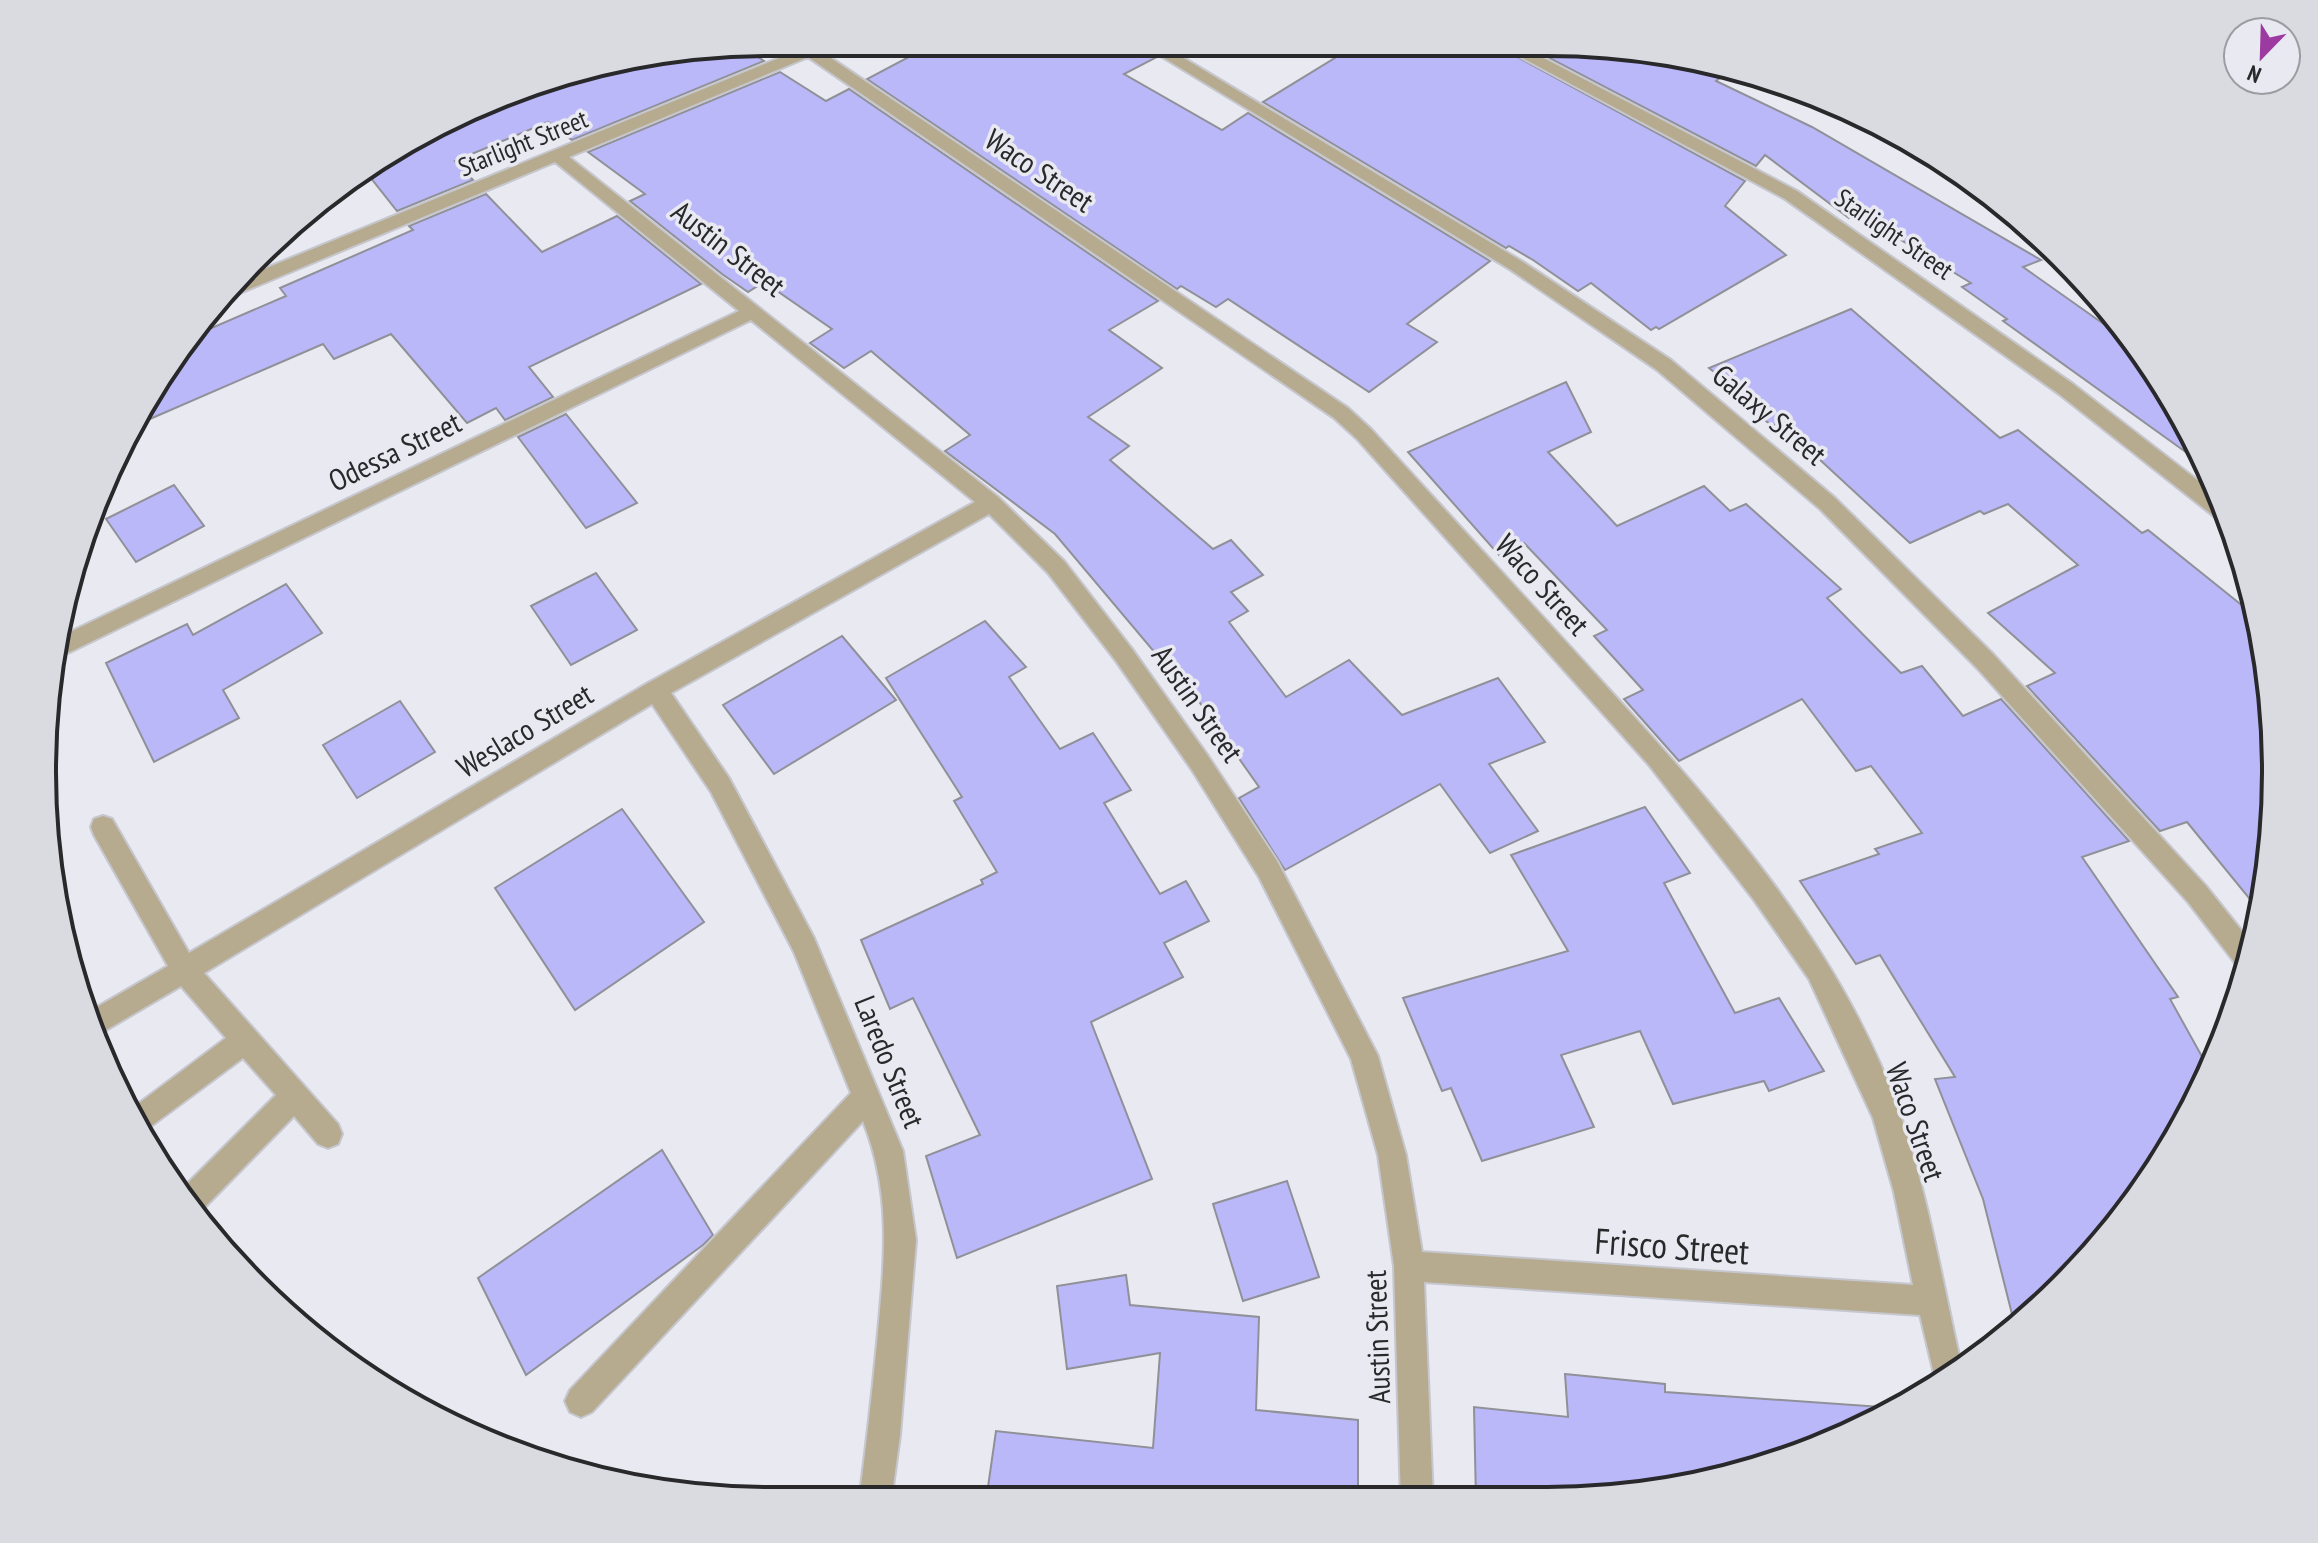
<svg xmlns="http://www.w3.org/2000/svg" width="2318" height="1543" viewBox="0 0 2318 1543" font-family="'PT Sans Narrow',sans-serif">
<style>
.building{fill:#bab8f8;stroke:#909098;stroke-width:2}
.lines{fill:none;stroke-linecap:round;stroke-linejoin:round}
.minor-casing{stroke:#c6c6ce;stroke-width:4}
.minor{fill:#b6ab8f;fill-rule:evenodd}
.labels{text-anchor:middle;stroke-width:7;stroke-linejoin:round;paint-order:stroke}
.far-street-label{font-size:26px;fill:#29292c;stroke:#e9e9f1}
.street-label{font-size:30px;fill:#29292c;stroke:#e9e9f1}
.near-street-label{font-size:36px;fill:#29292c;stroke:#e9e9f1}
.rim{fill:none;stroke:#29292c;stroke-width:4}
</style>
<rect width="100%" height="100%" fill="#e9e9f1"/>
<g class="building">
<polygon points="937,42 1135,42 1157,57 1124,74 1222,130 1248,113 1490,261 1407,324 1437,342 1369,392 1228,299 1216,307 1181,286 1177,289 867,79"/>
<polygon points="1361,42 1490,42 1745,181 1725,206 1786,255 1659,329 1656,327 1651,330 1591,283 1578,291 1533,260 1509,246 1506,248 1263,102"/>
<polygon points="1519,42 1688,56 1730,70 1716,81 1812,127 2041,260 2023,267 2139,349 2153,366 2208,468 2003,321 2007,319 1962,287 1971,283 1857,213 1849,218 1765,155 1756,166"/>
<polygon points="742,47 764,61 572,140 548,122 455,161 473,180 397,211 363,168 537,81"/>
<polygon points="780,72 826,101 849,89 1158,301 1109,330 1162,368 1088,417 1129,446 1110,460 1213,549 1231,540 1263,575 1231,592 1248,611 1229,622 1286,697 1349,660 1402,715 1498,678 1545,742 1489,764 1538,831 1490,853 1440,784 1285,870 1239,798 1259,787 1167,656 1161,660 1055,534 945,451 970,435 871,351 844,368 810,343 832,329 764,282 748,292 722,274 630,201 645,194 588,152"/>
<polygon points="486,194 542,252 617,216 701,284 529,367 553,397 505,420 496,408 467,423 391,334 334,359 323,344 136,425 186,339 286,296 280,288 413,230 409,226"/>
<polygon points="1851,309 2000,438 2018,430 2142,533 2148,530 2259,619 2276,771 2262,914 2187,822 2160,831 2027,686 2055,673 1988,613 2078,565 2008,504 1984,514 1980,511 1910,543 1779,422 1772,426 1723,385 1728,383 1709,368"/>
<polygon points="1566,382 1591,432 1548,452 1617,526 1704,486 1730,511 1746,504 1841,589 1827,598 1901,673 1922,666 1963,716 2001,699 2129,841 2082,857 2178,997 2170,999 2210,1071 2153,1176 2063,1287 2015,1326 1983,1199 1935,1079 1955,1077 1880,955 1856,964 1800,881 1879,854 1875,849 1922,833 1871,766 1856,771 1802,699 1679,761 1624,699 1643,690 1594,636 1607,630 1524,543 1499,555 1408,452"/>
<polygon points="566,414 637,503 586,528 518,437"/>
<polygon points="174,485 204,526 136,562 106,519"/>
<polygon points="596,573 637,630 571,665 531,606"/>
<polygon points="286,584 322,633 223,690 239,718 154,762 106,663 187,624 193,635"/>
<polygon points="985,621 1026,667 1009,677 1060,749 1093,733 1131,790 1104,803 1160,894 1186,881 1209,921 1164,943 1183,977 1091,1022 1152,1179 957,1258 926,1156 980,1135 913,998 890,1009 861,940 983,884 981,880 997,872 954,801 962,797 886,678"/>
<polygon points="842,636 896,700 774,774 723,705"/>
<polygon points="400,701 435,752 357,798 323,745"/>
<polygon points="1645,807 1690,873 1664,883 1735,1013 1779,998 1824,1071 1769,1091 1764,1081 1673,1104 1640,1031 1561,1055 1594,1127 1482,1161 1451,1088 1442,1091 1403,998 1568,951 1511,855"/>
<polygon points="622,809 704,922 575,1010 495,888"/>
<polygon points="662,1150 713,1235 703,1245 526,1375 478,1278"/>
<polygon points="1287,1181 1319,1277 1243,1301 1213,1204"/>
<polygon points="1126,1275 1130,1305 1259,1317 1256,1410 1358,1420 1358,1501 986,1501 996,1431 1153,1448 1160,1353 1067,1369 1057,1286"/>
<polygon points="1565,1374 1665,1384 1665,1392 1896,1408 1826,1445 1689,1487 1546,1501 1476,1501 1474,1407 1568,1417"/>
</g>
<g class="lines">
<g class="minor-casing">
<g id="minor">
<path d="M 818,42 L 840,42 L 822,52 L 1348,408 L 1371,429 C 1443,508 1515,586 1587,665 C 1709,799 1841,942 1901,1117 C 1929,1199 1943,1286 1962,1369 L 1937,1386 L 1920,1315 L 1424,1282 L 1433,1501 L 1401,1501 L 1394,1266 L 1378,1155 L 1351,1059 L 1259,877 L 1192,770 L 1116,661 L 1048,573 L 989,514 L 671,693 L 729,778 L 814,938 L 903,1151 L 916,1240 L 900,1435 L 891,1501 L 859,1501 C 866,1448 872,1396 877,1343 C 884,1265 893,1196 863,1121 L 592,1412 L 581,1417 L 570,1412 L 565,1401 L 570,1390 L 851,1093 L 794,952 L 711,792 L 652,704 L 204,973 L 338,1124 L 342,1134 L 338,1144 L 328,1148 L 318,1144 L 294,1116 L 199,1213 L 181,1190 L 276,1095 L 243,1058 L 139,1135 L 130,1110 L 226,1038 L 181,986 L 101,1033 L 92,1010 L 168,966 L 94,835 L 91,827 L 94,819 L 103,816 L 112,819 L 189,953 L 648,683 L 975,502 L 751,320 L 70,652 L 60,654 L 64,635 L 739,311 L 555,162 L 240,293 L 228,294 L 247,276 ZM 808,57 L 1334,418 L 1357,439 L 1649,765 L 1754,900 L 1809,979 L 1873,1118 L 1894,1192 L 1913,1285 L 1422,1252 L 1406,1155 L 1378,1056 L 1277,861 L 1208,756 L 1132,649 L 1064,561 L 998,497 L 569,157 Z"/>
<polygon points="1138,42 1157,42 1523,262 1671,360 1834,497 1993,654 2206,886 2253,945 2245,970 2239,968 2188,902 1977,668 1820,509 1657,370 1511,270"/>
<polygon points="1493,42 1513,42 1797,191 2073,384 2223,500 2229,522 2220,521 2059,394 1785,199"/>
</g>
</g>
<use href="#minor" class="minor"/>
</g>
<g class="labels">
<g class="far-street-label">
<text transform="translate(523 143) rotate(-22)" y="9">Starlight Street</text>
<text transform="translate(1894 234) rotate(35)" y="9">Starlight Street</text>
</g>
<g class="street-label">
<text transform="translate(1039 171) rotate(34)" y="10">Waco Street</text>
<text transform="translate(728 249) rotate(38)" y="10">Austin Street</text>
<text transform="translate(1769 415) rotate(40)" y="10">Galaxy Street</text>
<text transform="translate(395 452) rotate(-26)" y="10">Odessa Street</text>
<text transform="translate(1542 585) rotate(48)" y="10">Waco Street</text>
<text transform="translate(1197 704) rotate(55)" y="10">Austin Street</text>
<text transform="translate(525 731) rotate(-31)" y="10">Weslaco Street</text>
<text transform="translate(889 1062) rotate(68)" y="10">Laredo Street</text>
<text transform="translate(1915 1122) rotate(71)" y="10">Waco Street</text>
<text transform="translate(1378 1337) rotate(-92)" y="10">Austin Street</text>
</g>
<g class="near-street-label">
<text transform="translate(1672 1246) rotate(4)" y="13">Frisco Street</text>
</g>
</g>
<path d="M0 0H2318V1543H0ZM771 56H1547A715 715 0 0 1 2262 771V772A715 715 0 0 1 1547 1487H771A715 715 0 0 1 56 772V771A715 715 0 0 1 771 56Z" fill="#dadae1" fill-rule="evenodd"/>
<path class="rim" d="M771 56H1547A715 715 0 0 1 2262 771V772A715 715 0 0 1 1547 1487H771A715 715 0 0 1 56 772V771A715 715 0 0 1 771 56Z"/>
<g transform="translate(2262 56) rotate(203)"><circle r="38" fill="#e9e9f1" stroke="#9c9ca2" stroke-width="2"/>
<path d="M0-6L14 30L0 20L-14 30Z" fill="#9c3aa2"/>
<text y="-12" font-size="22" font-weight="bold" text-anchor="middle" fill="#29292c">N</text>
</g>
</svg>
